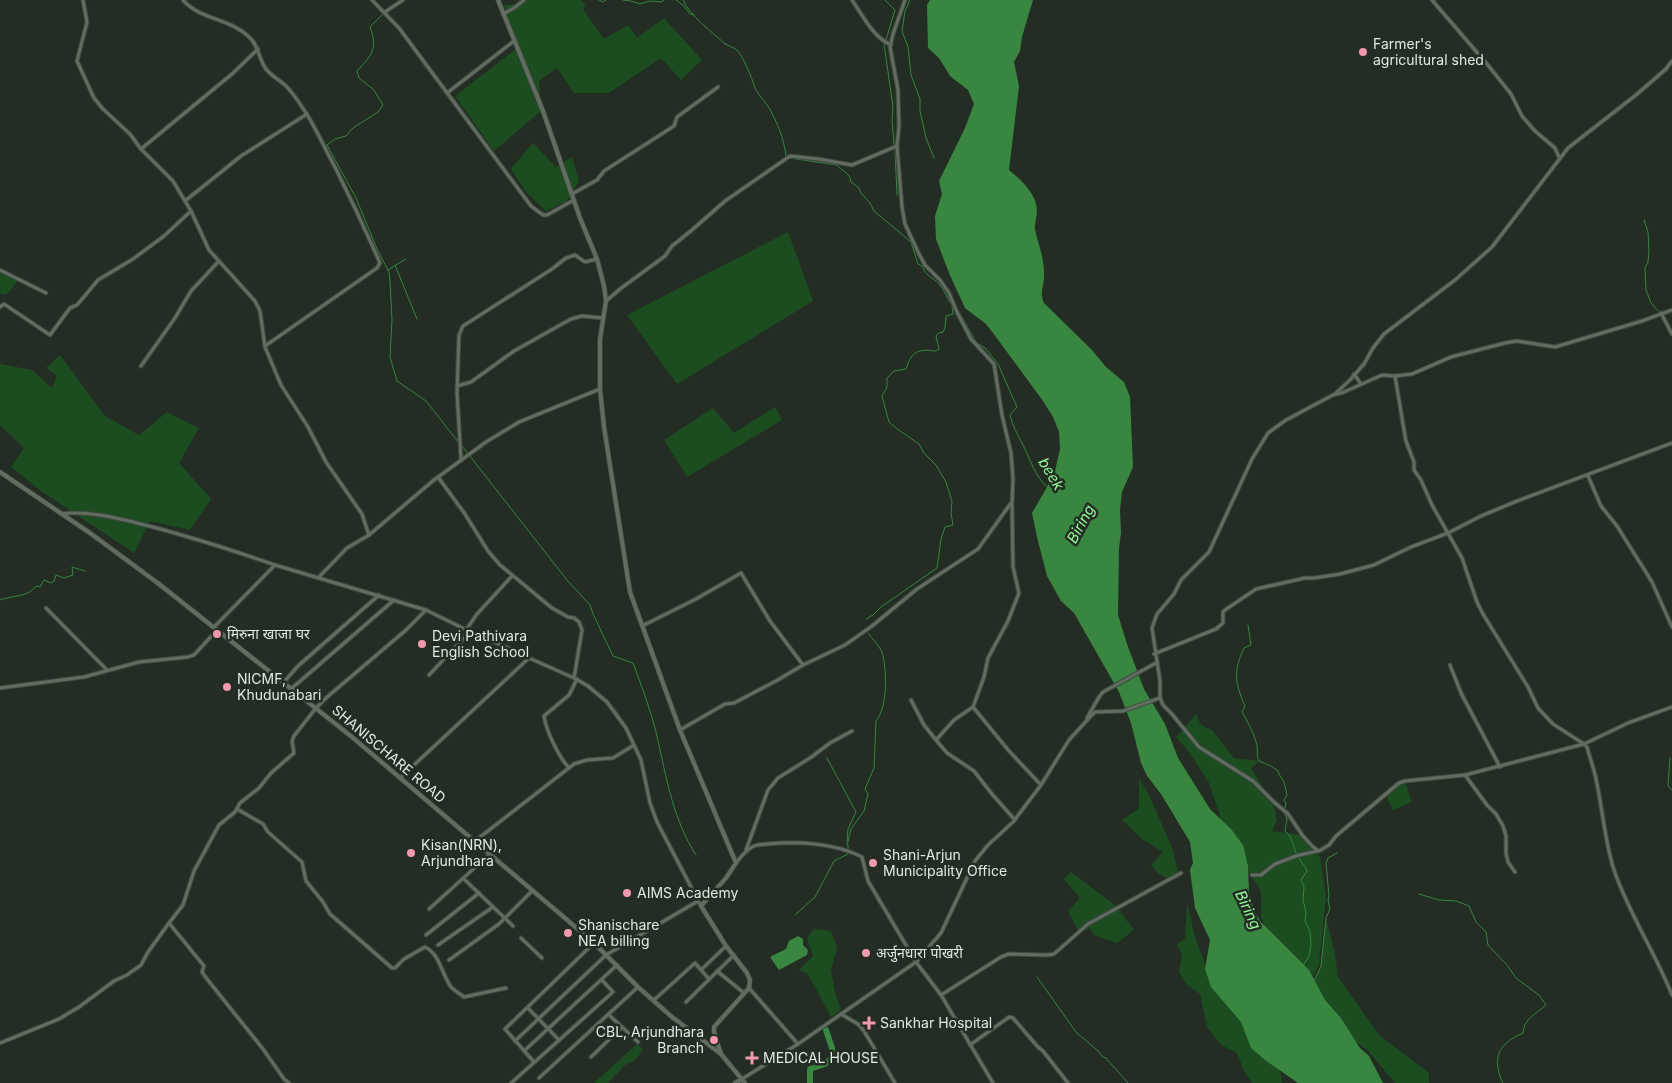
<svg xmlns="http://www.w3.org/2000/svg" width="1672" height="1083" viewBox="0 0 1672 1083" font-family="Inter,'Noto Sans Devanagari',sans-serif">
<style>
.green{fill:#1b4d20}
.water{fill:#398640}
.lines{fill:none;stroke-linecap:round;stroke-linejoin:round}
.stream{stroke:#398640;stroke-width:1}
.river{stroke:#398640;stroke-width:6}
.minor-casing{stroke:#3f483f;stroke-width:5}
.tertiary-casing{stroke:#3f483f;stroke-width:5.5}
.minor{stroke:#616d61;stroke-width:3}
.tertiary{stroke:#616d61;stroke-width:4}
.poi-dot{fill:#f29aad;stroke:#232d23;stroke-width:2}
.labels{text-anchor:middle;stroke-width:5;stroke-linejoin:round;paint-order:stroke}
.poi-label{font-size:14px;fill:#e2e9e2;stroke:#232d23;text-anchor:start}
.street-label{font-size:14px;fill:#e2e9e2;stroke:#232d23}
.water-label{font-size:15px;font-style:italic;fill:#94f99a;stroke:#232d23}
</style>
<rect width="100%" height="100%" fill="#232d23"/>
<g class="green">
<polygon points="527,0 581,0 586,5 583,9 604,39 628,25 637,38 664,18 702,60 681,80 661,58 609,93 574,93 557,68 539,81 541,111 494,151 455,96 516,49 504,5 521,4"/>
<polygon points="533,143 556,167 572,157 579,181 567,201 546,211 526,192 511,169"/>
<polygon points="788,232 813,301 677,384 627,315"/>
<polygon points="0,272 18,281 6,295 0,293"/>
<polygon points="60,355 105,416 139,435 167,412 199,428 179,463 211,499 190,530 150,521 134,553 41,491 11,467 24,448 0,425 0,364 32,370 52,388 57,376 46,368"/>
<polygon points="775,407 782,420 687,477 664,440 713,408 734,433"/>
<polygon points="1196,714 1201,725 1213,731 1234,758 1259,761 1251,768 1273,803 1277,820 1272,831 1301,835 1320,857 1326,897 1319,964 1312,980 1278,956 1261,917 1261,891 1241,861 1222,822 1209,783 1189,752 1176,737"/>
<path d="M 1139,778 L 1149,795 L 1173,850 L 1179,878 C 1165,881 1158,874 1151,865 L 1163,852 L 1142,839 L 1122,820 L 1139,808 Z"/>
<polygon points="1405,781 1412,802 1393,810 1387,798 1390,789"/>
<polygon points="1071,872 1115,905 1134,930 1117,943 1094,935 1090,928 1079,933 1068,911 1080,898 1064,879"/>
<polygon points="1187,903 1195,937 1210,978 1268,1049 1281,1074 1282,1083 1252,1083 1244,1071 1237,1053 1221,1045 1207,1027 1200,994 1186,984 1179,972 1182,955 1177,944 1185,939"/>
<polygon points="1326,918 1335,954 1338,977 1379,1035 1429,1073 1429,1083 1395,1083 1368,1051 1340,1029 1313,984 1321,966"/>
<polygon points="814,929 831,931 837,948 831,970 835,992 841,1010 831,1017 808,974 799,970 813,956 807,938"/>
<polygon points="637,1044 643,1050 635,1060 625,1065 608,1083 594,1083"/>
</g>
<g class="water">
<path d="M 930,0 L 1033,0 L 1022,37 L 1020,51 L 1014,62 L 1019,86 L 1009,170 C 1021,180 1037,194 1037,211 C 1037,218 1034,224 1035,230 C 1039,246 1045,261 1044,277 C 1044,288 1039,292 1044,303 L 1092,350 L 1106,367 L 1124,382 L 1130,397 L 1133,467 L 1122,492 L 1120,509 L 1121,533 L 1119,548 L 1118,615 L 1128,647 L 1144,689 L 1165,724 L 1178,758 L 1210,809 L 1231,829 L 1243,845 L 1248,866 L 1249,892 L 1254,910 L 1260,921 L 1309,970 L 1325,1000 L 1341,1018 L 1360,1048 L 1369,1056 L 1383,1083 L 1298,1083 L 1265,1060 L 1251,1048 L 1241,1022 L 1211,987 L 1205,969 L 1210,940 L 1195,908 L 1190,870 L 1193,863 L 1190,842 L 1161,794 L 1147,776 L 1141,763 L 1131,723 L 1119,692 L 1074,613 L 1061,601 L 1047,576 L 1037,537 L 1032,513 L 1054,475 L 1060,449 L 1059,432 L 1053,417 L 1043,401 L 993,333 L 986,324 L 965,308 L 949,273 L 936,239 L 935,216 L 942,194 L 939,181 L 965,128 L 974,104 L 968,90 L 950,76 L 939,58 L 928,48 L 927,5 Z"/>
<polygon points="798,936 803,939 803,945 808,950 807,955 779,970 770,957 786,949 789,941"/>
</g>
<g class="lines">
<g class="stream">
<polyline points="599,0 603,2 606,0"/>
<polyline points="623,0 631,1 640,4 650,1 662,2 664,0"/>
<polyline points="676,0 684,6 690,14 694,15"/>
<path d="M 683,0 C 690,16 711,31 724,43 C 728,46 733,47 737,50 C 743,56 752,78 755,88 C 758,94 764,101 768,106 C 777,122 784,138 786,156"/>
<polyline points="885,0 895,10 886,40"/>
<polyline points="910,0 905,11 902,31 908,47 911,75 920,99 920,111 926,138 934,158"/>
<path d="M 383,14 L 370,27 C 378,49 372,55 357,71 L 359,78 L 374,90 L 383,105 L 378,112 L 353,128 L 346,136 L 335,139 L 327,145 L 356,198 L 377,249 L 389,272 L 390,281 L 392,320 L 390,357 L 397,381 L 426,401 L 459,443"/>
<polyline points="884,44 893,107 892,120 894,144"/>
<polyline points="895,150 897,195"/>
<path d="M 790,158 L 837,165 C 841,171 850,172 851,182 L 859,188 L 861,193 L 870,203 L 874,211 L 911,242 L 918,264 L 922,266 C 927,278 932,276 939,284 C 945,290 947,300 953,306"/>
<polyline points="1644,220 1648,232 1649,251 1648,262 1645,268 1646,290 1651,303 1658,311"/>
<polyline points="395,265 417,319"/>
<polyline points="388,270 406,259"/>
<path d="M 958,310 L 976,342 L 986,349 L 998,364 L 1017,407 L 1010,415 C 1013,427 1018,435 1023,445 C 1030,459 1035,476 1047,487"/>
<polyline points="1667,314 1672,312"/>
<path d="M 462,446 L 567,580 L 590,605 L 593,614 L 613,656 L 633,663 C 642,687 651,711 657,736 C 666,776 673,820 696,855"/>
<path d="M 0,600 C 13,595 27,598 36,586 L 40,587 L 44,580 L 51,583 L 54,581 L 56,575 L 64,578 L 73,575 L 72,567 L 85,571"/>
<path d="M 866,619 L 873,615 L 881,607 L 937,568 L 941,539 L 945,527 L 953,525 L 951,513 L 952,501 L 946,482 L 936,465 L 924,453 L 919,444 L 896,428 L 889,422 L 882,396 L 887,387 L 887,378 L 894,371 L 906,369 C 912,351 917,349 936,351 L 939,349 L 936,336 L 939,333 L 943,332 L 945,328 L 946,316 L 953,314 L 952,305"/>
<path d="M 1248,625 L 1251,645 L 1244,648 C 1233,671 1235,683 1245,706 L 1242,712 C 1248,722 1254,734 1257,745 C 1258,751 1256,755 1259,761 L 1271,766 L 1278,771 L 1279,774 L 1284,782 L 1287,795 L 1284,800 L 1286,803 L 1285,808"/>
<polyline points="827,758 856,812 848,829 847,841"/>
<polyline points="1670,758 1668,786 1672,790"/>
<path d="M 1284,812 L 1287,819 L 1285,831 C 1294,838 1293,851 1300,860 C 1303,865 1305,865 1307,871 L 1301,880 L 1304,887 L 1303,900 L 1306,912 L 1305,921 L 1310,931 L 1311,945 L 1309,956 L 1304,964"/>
<path d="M 847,845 L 851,829 L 864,811 L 868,794 L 865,789 L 874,768 L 876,721 C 888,707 887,669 882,652 C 879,645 872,639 868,633"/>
<path d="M 1419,894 L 1439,900 L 1456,901 L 1469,906 L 1476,922 L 1486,932 L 1488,945 L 1507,965 L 1516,978 L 1539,995 L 1546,1005 C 1537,1013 1523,1020 1523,1033 C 1507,1040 1495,1049 1498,1068 C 1499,1073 1500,1078 1503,1083"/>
<polyline points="795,915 815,897 834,861 848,854 848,845"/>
<polyline points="1037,977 1076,1032 1098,1051 1103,1057 1106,1058 1128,1083"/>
<polyline points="1314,981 1321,966 1326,918 1330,909 1328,901 1329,896 1326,863 1328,858 1337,853"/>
</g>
<polyline class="river" points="810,1083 810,1069 825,1064 832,1058 832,1048 826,1030"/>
<g class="minor-casing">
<g id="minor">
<polyline points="83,0 87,22 77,61 94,98 103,109 130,134 141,149 173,181 191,211 209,250 255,301 260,311 265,347 281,385 308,427 326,462 362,514 369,535"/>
<path d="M 183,0 C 200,20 229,18 248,36 C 259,45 258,58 266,69 C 271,76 280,80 286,86 C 294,94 300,104 306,113 C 317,130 325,149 335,167 C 351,199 366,231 380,263 L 377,268 L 265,346"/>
<polyline points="372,0 399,28 531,206 543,215 547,215 574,200"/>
<path d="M 852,0 C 863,16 873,37 891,45"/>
<polyline points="1432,0 1487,64 1511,94 1522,116 1535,131 1555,148 1559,157"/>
<polyline points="385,12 403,0"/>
<polyline points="503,14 514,8 524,0"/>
<polyline points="447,93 514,41"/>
<polyline points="897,146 902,207 905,224 919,254 925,265 940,280 949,293 957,312 971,339 994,364 1002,415 1011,453 1013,479 1012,502 1013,567 1019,593 1008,621 988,658 984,677 973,707 954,720 936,740 947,753 974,771 992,794 1015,820"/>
<polyline points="141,149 232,74 258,49"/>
<polyline points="572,194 597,180 604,171 674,126 677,117 718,87"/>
<polyline points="185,201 241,156 307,114"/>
<polyline points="0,270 46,293"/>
<polyline points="606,301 620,289 665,256 672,246 692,230 725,201 790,156 818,159 852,165 897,146 899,126 898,90 890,47 893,34 905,0"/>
<polyline points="0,307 4,304 50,335 70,308 77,305 98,280 133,259 164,236 191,211"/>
<polyline points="1661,313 1672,334"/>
<polyline points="141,366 175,318 191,291 219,261"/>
<polyline points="1354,374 1361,384"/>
<polygon points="1382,375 1395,376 1403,424 1406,441 1414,462 1414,470 1421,480 1432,505 1462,558 1477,602 1483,614 1528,687 1538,708 1553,724 1584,744 1465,775 1405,781 1399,783 1336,836 1329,845 1319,851 1313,847 1303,836 1288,814 1275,803 1253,781 1199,747 1171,713 1163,705 1160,698 1160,681 1152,628 1157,614 1174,594 1181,580 1209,552 1252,459 1268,433 1286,420 1333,395 1344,392"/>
<polyline points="1395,376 1412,374 1451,357 1505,343 1517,341 1555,347 1642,321 1672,310"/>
<polyline points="457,386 471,382 514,351 571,319 582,316 603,318"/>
<polyline points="1336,393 1350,380 1364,364 1373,348 1384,334 1455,280 1492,247 1568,148 1636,95 1666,69 1672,61"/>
<polyline points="461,459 457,393 459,335 463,326 552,269 566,258 575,255 585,262 597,259"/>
<polyline points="1588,476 1601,506 1617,526 1652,582 1672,627"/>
<polyline points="438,477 465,514 488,551 500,565 552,608 568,617 574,618 579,622 582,630 574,678"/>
<path d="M 61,514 C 91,510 124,520 153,527 C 194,538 235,551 275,565 L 214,627"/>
<polyline points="275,565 426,610 485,639 504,646 529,658 574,678 588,686 607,702 626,728 641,760 650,803 657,822 701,906"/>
<polyline points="319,577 347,548 369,535 434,480 486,442 519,422 600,389"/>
<polyline points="46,608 107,670"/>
<polyline points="642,626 696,599 741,573 770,621 803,665"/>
<polyline points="466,630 477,614 512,576"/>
<polyline points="1154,654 1216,629 1223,623 1223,612 1225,610 1256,589 1305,578 1314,578 1340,574 1374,565 1411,547 1448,533 1481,516 1517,501 1672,443"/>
<polyline points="1450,665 1461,693 1500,767"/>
<polyline points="429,675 465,637 468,631"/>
<polyline points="284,682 298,666 379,595"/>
<polyline points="0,688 84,677 139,662 188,657 194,655 217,630"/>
<polyline points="291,689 394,600"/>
<polyline points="911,700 924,725 936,740"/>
<polyline points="973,707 1009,751 1041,785"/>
<path d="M 1672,707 L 1628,723 L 1584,744 L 1587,747 C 1590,759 1595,771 1597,784 C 1603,813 1605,842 1614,870 C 1629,914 1655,952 1672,995"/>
<polyline points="1087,718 1099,697 1103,692 1156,663"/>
<polyline points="680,730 725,704 734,703 776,681 803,665 845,645 872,626 917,589 978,549 1011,503"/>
<path d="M 569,768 C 559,757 546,731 544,716 L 569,695 L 577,679"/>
<polyline points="1465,775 1487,805 1496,814 1503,826 1506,836 1506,853 1508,862 1515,872"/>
<polyline points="400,778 529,658"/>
<path d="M 237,809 L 263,824 L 268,832 L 302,862 L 306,881 L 323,902 L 330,914 L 392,968 L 395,968 L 404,959 L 425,947 C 440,954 442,975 451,987 C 455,991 460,994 464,997 L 506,988"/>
<polyline points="475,841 574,764 587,760 613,758 634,745"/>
<polyline points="746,850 768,790 778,778 810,758 830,743 852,731"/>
<path d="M 736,863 C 741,857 745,851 752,847 C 757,844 762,845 767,844 C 798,841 835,843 862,857 L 868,881 L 916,962 L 941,995 L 993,1083"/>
<polyline points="1252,875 1261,875 1275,864 1296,856 1317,851"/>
<polyline points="464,879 513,926"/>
<polyline points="429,909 490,854"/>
<polyline points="169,923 183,905 194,871 219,825 235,812 240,803 259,788 271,773 294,753 292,741 294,736 316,708 326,698 406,630 426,610"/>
<polyline points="426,935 479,893"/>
<polyline points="521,938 542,958"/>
<polyline points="438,945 493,907"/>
<polyline points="449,960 499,924 532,891"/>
<polyline points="701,970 726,946"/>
<polyline points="717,971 744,993"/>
<polyline points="749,988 798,1044"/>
<polyline points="941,995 1001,957 1009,954 1048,955 1054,954 1088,924 1181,873"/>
<polyline points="654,1000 695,963 709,979"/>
<polyline points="686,1002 734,955"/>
<polyline points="528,1008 559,1040"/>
<polyline points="841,1014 858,1024 864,1031 895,1083"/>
<polyline points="609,1015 638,1042"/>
<polyline points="515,1041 606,955 698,901"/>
<polyline points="0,1043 59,1019 79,1007 114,981 127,975 141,965 148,952 169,923 204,966 202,972 207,979 263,1049 284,1079 289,1083"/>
<polyline points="970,1045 1009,1017 1013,1018 1038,1047 1043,1051 1068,1083"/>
<polyline points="524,1051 617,965"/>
<polyline points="591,1057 622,1027"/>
<polyline points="534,1062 505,1029 594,943"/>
<polyline points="539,1078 638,987"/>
<polyline points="742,1079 798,1044 916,962 941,933 975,861 988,845 1013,822 1041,785 1069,740 1090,717 1095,712 1123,711 1160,698"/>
<polyline points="511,1083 613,992 602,980"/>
</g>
</g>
<g class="tertiary-casing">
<g id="tertiary">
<polyline points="498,0 543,111 580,218 597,259 604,286 606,301 600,339 600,389 604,427 630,592 680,730 736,863 726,878 701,906 726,946 747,973 750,980 749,988 714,1027 714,1032 721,1054"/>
<polyline points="0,472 90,533 159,584 352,737 593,942 638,987 672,1017 721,1054 745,1083"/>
<polyline points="735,1083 742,1079"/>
</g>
</g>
<use href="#minor" class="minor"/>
<use href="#tertiary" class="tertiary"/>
</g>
<g class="poi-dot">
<circle cx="1363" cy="52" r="5"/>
<circle cx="217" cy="634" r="5"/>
<circle cx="422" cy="644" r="5"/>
<circle cx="227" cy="687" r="5"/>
<circle cx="411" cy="853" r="5"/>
<circle cx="873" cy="863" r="5"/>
<circle cx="627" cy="893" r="5"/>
<circle cx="568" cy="933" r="5"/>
<circle cx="866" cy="953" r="5"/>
<path d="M866.5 1015.5h5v5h5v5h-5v5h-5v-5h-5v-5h5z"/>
<circle cx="714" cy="1040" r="5"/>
<path d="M749.5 1050.5h5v5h5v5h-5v5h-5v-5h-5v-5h5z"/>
</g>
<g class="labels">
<g class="poi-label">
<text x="1373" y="49">Farmer's<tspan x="1373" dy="16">agricultural shed</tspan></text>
<text x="227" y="639">मिरुना खाजा घर</text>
<text x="432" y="641">Devi Pathivara<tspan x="432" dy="16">English School</tspan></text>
<text x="237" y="684">NICMF,<tspan x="237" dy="16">Khudunabari</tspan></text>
<text x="421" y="850">Kisan(NRN),<tspan x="421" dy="16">Arjundhara</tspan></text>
<text x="883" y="860">Shani-Arjun<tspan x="883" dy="16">Municipality Office</tspan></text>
<text x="637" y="898">AIMS Academy</text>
<text x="578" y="930">Shanischare<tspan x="578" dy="16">NEA billing</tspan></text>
<text x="876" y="958">अर्जुनधारा पोखरी</text>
<text x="880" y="1028">Sankhar Hospital</text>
<text x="704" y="1037" text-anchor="end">CBL, Arjundhara<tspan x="704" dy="16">Branch</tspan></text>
<text x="763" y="1063">MEDICAL HOUSE</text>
</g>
<g class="street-label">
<text transform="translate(389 754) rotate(40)" y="5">SHANISCHARE ROAD</text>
</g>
<g class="water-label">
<text transform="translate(1051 474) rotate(59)" y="5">beek</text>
<text transform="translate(1081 524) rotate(-61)" y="5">Biring</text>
<text transform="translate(1248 910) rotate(65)" y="5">Biring</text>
</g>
</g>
</svg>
